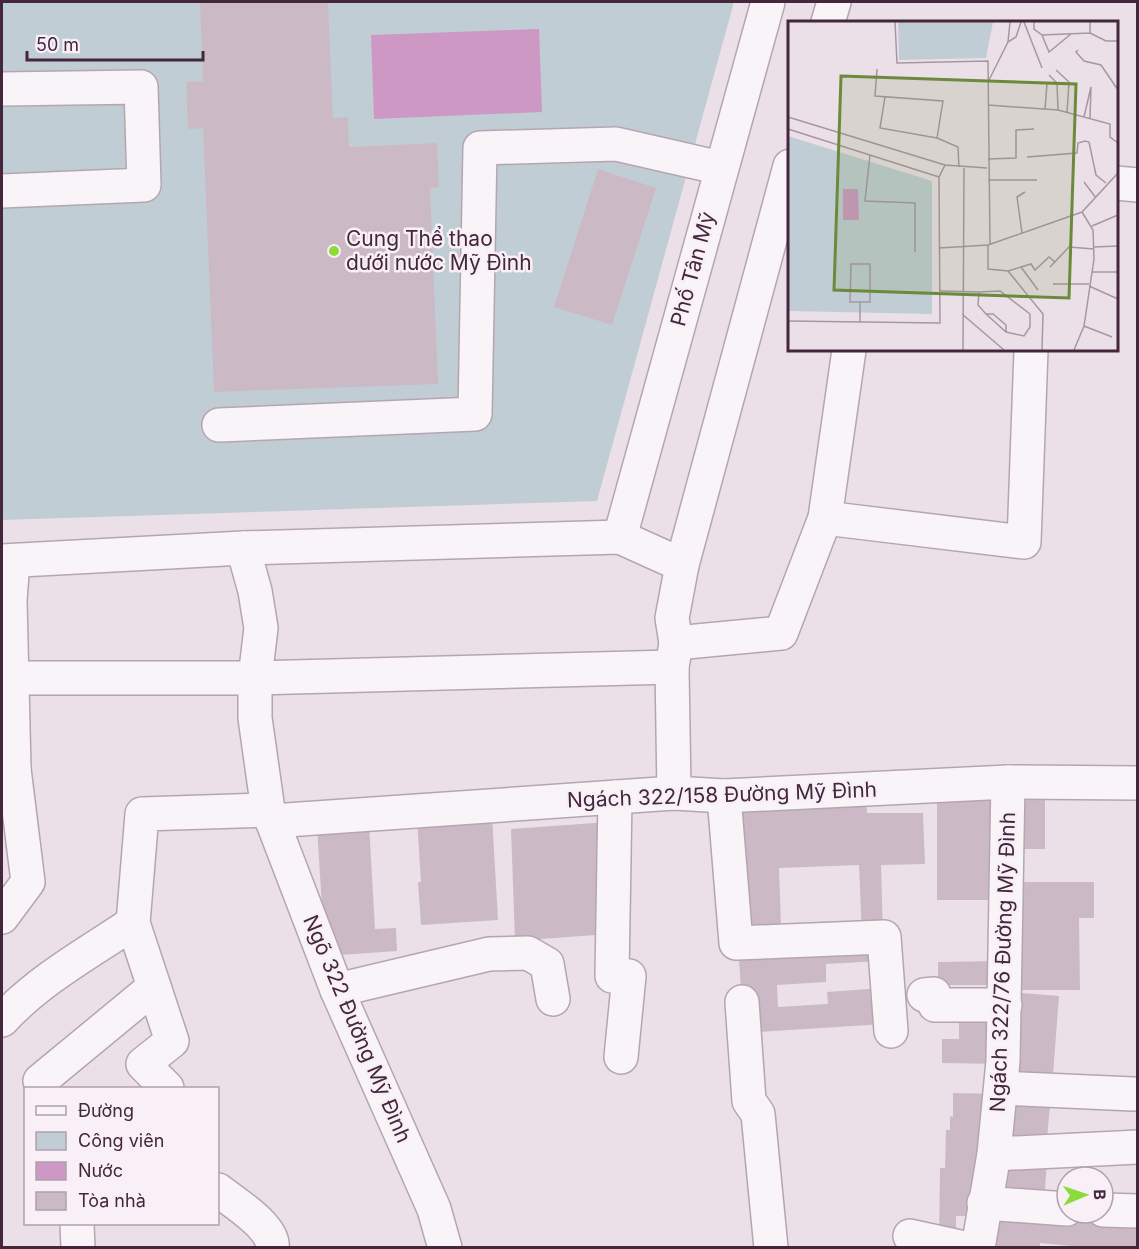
<svg xmlns="http://www.w3.org/2000/svg" width="1139" height="1249" viewBox="0 0 1139 1249" font-family="Inter,sans-serif">
<style>
.green{fill:#c1cdd5}
.water{fill:#ce98c5}
.building{fill:#cbbac6}
.lines{fill:none;stroke-linecap:round;stroke-linejoin:round}
.minor-casing{stroke:#b6a5b1;stroke-width:36}
.minor{stroke:#f8f4f7;stroke-width:33}
.poi-dot{fill:#8bdb3a;stroke:#f8f0f6;stroke-width:2}
.labels{text-anchor:middle;stroke-width:5;stroke-linejoin:round;paint-order:stroke}
.poi-label{font-size:21px;fill:#44273c;stroke:#f8f0f6;text-anchor:start}
.street-label{font-size:21px;fill:#44273c;stroke:#f8f0f6}
.inset-road{fill:none;stroke:#a896a3;stroke-width:1.5}
.view{fill:#6b8a3b;fill-opacity:0.15;stroke:#6b8a3b;stroke-width:3}
.inset-edge{fill:none;stroke:#44273c;stroke-width:3}
</style>
<rect width="100%" height="100%" fill="#ebe0e8"/>
<polygon class="green" points="2,2 734,2 597,501 2,520"/>
<polygon class="water" points="539,29 542,112 374,119 371,35"/>
<g class="building">
<polygon points="200,2 328,2 333,118 348,117 349,147 437,143 439,187 430,188 438,384 214,392 203,128 188,129 186,82 203,81"/>
<polygon points="598,169 656,188 612,325 554,307"/>
<rect x="1011" y="785" width="34" height="64"/>
<rect x="937" y="789" width="67" height="111"/>
<polygon points="866,794 867,813 923,813 925,864 881,865 883,935 862,936 859,865 779,868 781,926 739,940 730,798"/>
<polygon points="492,815 498,920 421,925 418,882 421,882 417,819"/>
<polygon points="608,822 608,934 515,941 511,829"/>
<polygon points="369,823 375,929 396,928 397,951 325,956 317,826"/>
<polygon points="1011,882 1094,882 1094,918 1079,918 1080,990 1011,990"/>
<polygon points="879,938 881,961 826,964 826,982 777,985 778,1007 828,1004 827,992 882,988 884,1024 744,1033 738,946"/>
<polygon points="1004,961 1005,985 938,985 938,962"/>
<polygon points="1010,992 1059,996 1052,1088 1003,1084"/>
<polygon points="959,1008 1000,1009 999,1064 942,1063 942,1039 959,1039"/>
<polygon points="1002,1089 1051,1093 1046,1151 998,1147"/>
<polygon points="953,1093 997,1094 982,1216 956,1216 956,1233 939,1241 940,1168 945,1168 946,1130 950,1130 950,1116 953,1117"/>
<polygon points="995,1155 1047,1160 1044,1206 991,1201"/>
<polygon points="985,1205 1137,1218 1136,1248 1091,1248 1040,1243 1040,1248 981,1248"/>
</g>
<g class="lines">
<g class="minor-casing">
<g id="minor">
<polyline points="828,22 834,2"/>
<polyline points="2,89 141,87 144,185 2,191"/>
<polyline points="1116,183 1138,185"/>
<polyline points="219,425 475,414 480,148 616,144 721,168"/>
<polyline points="825,518 849,350"/>
<polyline points="620,537 768,2"/>
<polyline points="243,548 255,591 261,628 255,678 255,718 268,810 337,990 434,1209 445,1248"/>
<polyline points="2,561 243,548 620,537 682,565"/>
<polyline points="676,643 781,633 825,518 1024,542 1031,350"/>
<polyline points="2,678 255,678 672,667"/>
<polyline points="2,769 14,769 10,600 13,561"/>
<polyline points="674,793 672,667 676,643 672,618 682,565 790,166"/>
<polyline points="724,796 736,943 884,937 891,1031"/>
<polyline points="615,797 612,976 629,976 621,1057"/>
<polyline points="272,821 674,793 724,796 1008,782 1138,783"/>
<polyline points="2,917 28,882 14,769"/>
<polyline points="337,990 489,954 528,953 547,964 553,999"/>
<polyline points="924,995 934,994 935,1005 1005,1005"/>
<polyline points="742,1002 749,1101 758,1114 771,1248"/>
<path d="M 2,1020 C 39,980 88,953 133,923"/>
<polyline points="40,1081 154,987"/>
<polyline points="167,1088 143,1064 172,1041 133,923 142,814 268,810"/>
<polyline points="1001,1088 1133,1094"/>
<polyline points="994,1154 1138,1147"/>
<path d="M 218,1190 C 232,1201 276,1228 272,1248"/>
<polyline points="984,1203 1067,1209"/>
<polyline points="1103,1210 1138,1211"/>
<polyline points="77,1224 78,1248"/>
<polyline points="910,1236 965,1248"/>
<polyline points="978,1248 994,1154 1003,1061 1008,782"/>
</g>
</g>
<use href="#minor" class="minor"/>
</g>
<circle class="poi-dot" cx="334" cy="251" r="6"/>
<g class="labels">
<g class="poi-label">
<text x="346" y="246">Cung Thể thao<tspan x="346" dy="24">dưới nước Mỹ Đình</tspan></text>
</g>
<g class="street-label">
<text transform="translate(693 269) rotate(-75)" y="7">Phố Tân Mỹ</text>
<text transform="translate(722 795) rotate(-2)" y="7">Ngách 322/158 Đường Mỹ Đình</text>
<text transform="translate(1003 962) rotate(-88)" y="7">Ngách 322/76 Đường Mỹ Đình</text>
<text transform="translate(357 1029) rotate(67)" y="7">Ngõ 322 Đường Mỹ Đình</text>
</g>
</g>
<g transform="translate(788 21)">
<rect width="330" height="330" fill="#ebe0e8"/>
<path d="M 110,1 L 205,1 L 198,37 L 111,39 ZM 0,115 L 144,160 L 144,293 L 0,290 Z" fill="#c1cdd5"/>
<path d="M 55,168 L 70,168 L 71,199 L 55,199 Z" fill="#ce98c5"/>
<path class="inset-road" d="M 107,1 L 109,42 L 200,40 L 202,223M 222,1 L 220,21 L 228,16 L 233,1M 236,1 L 254,47M 246,1 L 246,8 L 254,14 L 302,12M 302,1 L 302,12 L 318,20 L 330,20M 254,14 L 261,31 L 283,13M 290,29 L 288,31 L 296,40 L 313,44 L 330,69M 89,48 L 87,75 L 155,80 L 149,117 L 170,126 L 171,146M 268,49 L 281,61 L 279,92M 261,54 L 269,62 L 270,89M 201,59 L 220,21M 97,76 L 92,107 L 149,117M 200,84 L 270,89 L 322,103 L 322,116 L 330,122M 257,88 L 259,63M 0,96 L 157,144 L 199,147M 296,96 L 303,66 L 302,97M 0,108 L 151,156M 82,134 L 77,180 L 127,182 L 127,231M 239,136 L 289,132 L 290,122 L 297,120 L 301,121 L 308,154 L 318,162M 200,138 L 228,137 L 228,109 L 246,108M 200,159 L 249,159M 296,161 L 308,177M 304,205 L 330,194M 234,212 L 229,176 L 237,171M 200,224 L 200,248 L 220,250 L 243,243 L 247,249 L 261,236 L 267,241M 306,226 L 330,225M 151,227 L 200,224 L 294,191 L 330,152M 233,246 L 250,269M 262,246 L 281,226 L 306,228M 220,250 L 255,293 L 254,329M 304,251 L 330,251M 265,263 L 301,263M 301,265 L 330,278M 151,270 L 191,271 L 190,284 L 198,293 L 218,311 L 236,315 L 242,306 L 242,293 L 212,270 L 191,271M 174,293 L 216,329M 198,293 L 205,293 L 218,304 L 218,311M 0,300 L 152,302 L 151,156 L 157,144M 72,301 L 72,281 L 82,281 L 82,243 L 63,243 L 62,281 L 72,281M 296,305 L 324,316M 175,329 L 176,147M 286,329 L 296,305 L 306,238 L 305,209 L 294,191"/>
<path class="view" d="M 53,55 L 288,63 L 281,277 L 46,269 Z"/>
<rect width="330" height="330" class="inset-edge"/>
</g>
<rect width="1139" height="1249" fill="none" stroke="#44273c" stroke-width="6"/>
<rect x="24" y="1087" width="195" height="138" fill="#f8f0f6" stroke="#b0a0ac" stroke-width="1.5"/>
<rect x="36" y="1106" width="30" height="9" fill="#f8f4f7" stroke="#b0a0ac" stroke-width="1.5"/>
<text x="78" y="1117" font-size="18" fill="#44273c">Đường</text>
<rect x="36" y="1132" width="30" height="18" fill="#c1cdd5" stroke="#b0a0ac" stroke-width="1.5"/>
<text x="78" y="1147" font-size="18" fill="#44273c">Công viên</text>
<rect x="36" y="1162" width="30" height="18" fill="#ce98c5" stroke="#b0a0ac" stroke-width="1.5"/>
<text x="78" y="1177" font-size="18" fill="#44273c">Nước</text>
<rect x="36" y="1192" width="30" height="18" fill="#cbbac6" stroke="#b0a0ac" stroke-width="1.5"/>
<text x="78" y="1207" font-size="18" fill="#44273c">Tòa nhà</text>
<g transform="translate(1085 1195) rotate(88)"><circle r="28" fill="#f8f0f6" stroke="#b0a0ac" stroke-width="1.5"/>
<path d="M0-4.5L10 22L0 15L-10 22Z" fill="#8bdb3a"/>
<text y="-9" font-size="16" font-weight="bold" text-anchor="middle" fill="#44273c">B</text>
</g>
<path d="M27 51v9h176v-9" fill="none" stroke="#44273c" stroke-width="3"/>
<text x="36" y="51" font-size="18" fill="#44273c" stroke="#f8f0f6" stroke-width="4.5" paint-order="stroke">50 m</text>
</svg>
